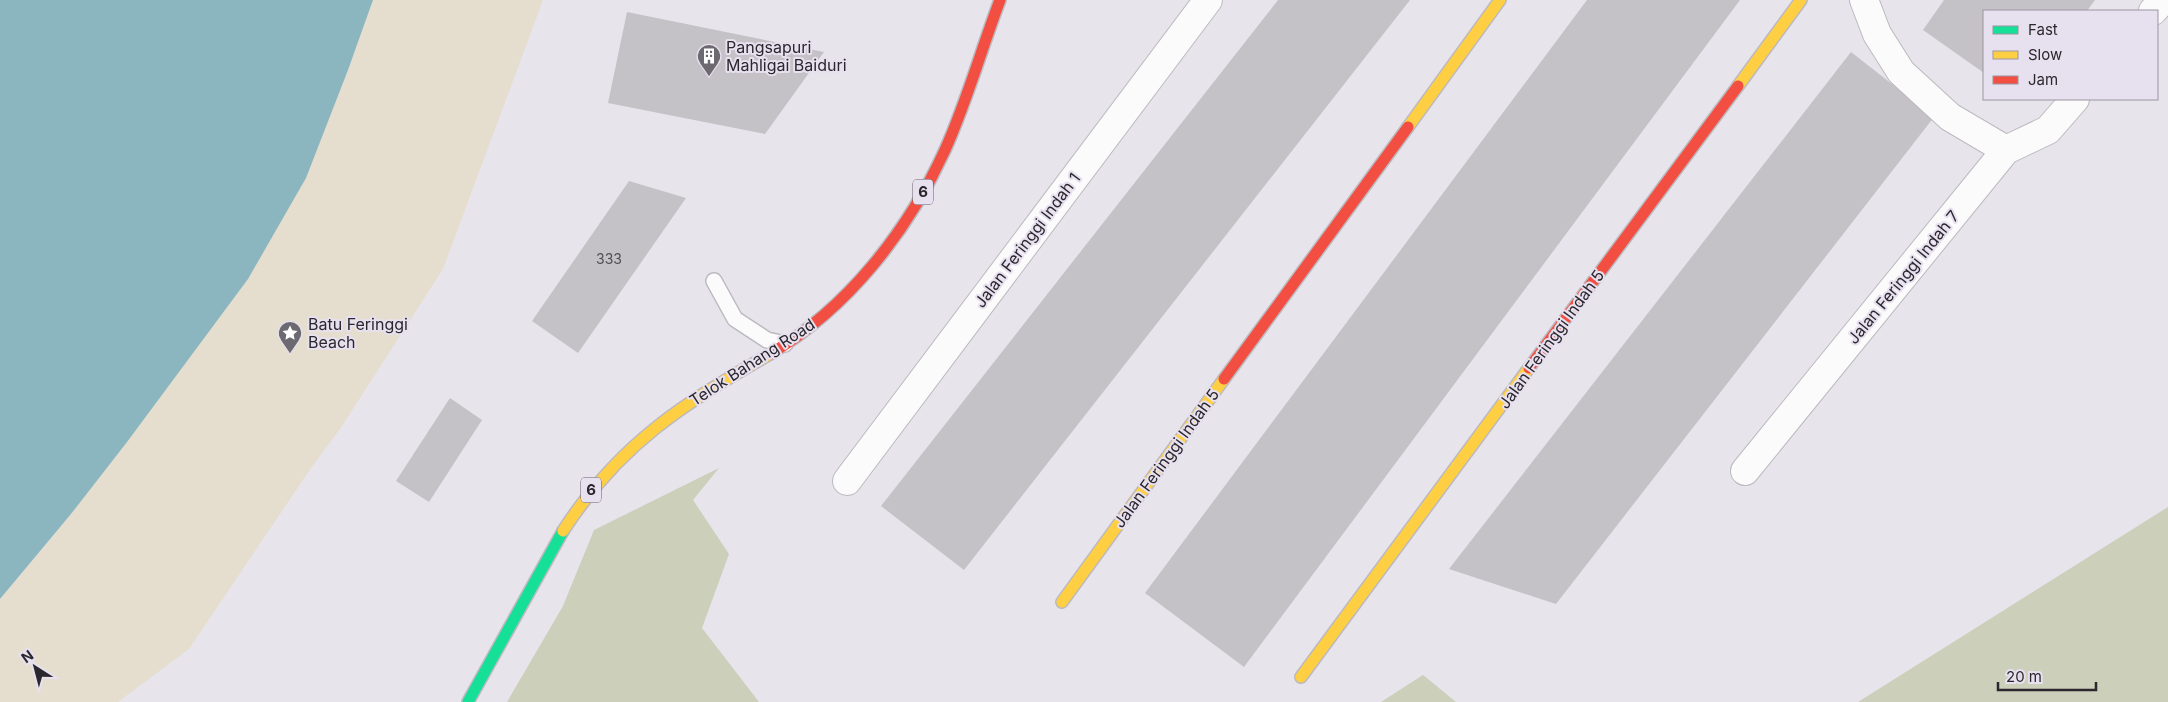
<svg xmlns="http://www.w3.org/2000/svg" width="2168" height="702" viewBox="0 0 2168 702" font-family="Inter,sans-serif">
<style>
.green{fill:#cccfba}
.sand{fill:#e5dece}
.water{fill:#8bb6c0}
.building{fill:#c4c1c7}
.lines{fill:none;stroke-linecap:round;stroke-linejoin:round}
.lane-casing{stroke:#bcb9bf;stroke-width:18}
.street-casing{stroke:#bcb9bf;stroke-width:30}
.fast-casing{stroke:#bcb9bf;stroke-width:14}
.slow-casing{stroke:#bcb9bf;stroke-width:14}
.jam-casing{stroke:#bcb9bf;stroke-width:14}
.lane{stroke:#fbfbfc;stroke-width:15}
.street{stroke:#fbfbfc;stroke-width:28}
.fast{stroke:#16e098;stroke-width:11}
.slow{stroke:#ffcf43;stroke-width:11}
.jam{stroke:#f24e42;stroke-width:11}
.labels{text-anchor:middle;stroke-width:4;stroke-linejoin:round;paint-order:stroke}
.number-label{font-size:14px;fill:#504e54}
.shield{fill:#e7e0ef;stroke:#635e67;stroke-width:1}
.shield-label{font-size:15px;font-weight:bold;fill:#2a272d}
.poi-label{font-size:16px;fill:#2a272d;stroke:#e7e0ef;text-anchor:start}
.street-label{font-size:16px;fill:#2a272d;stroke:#e7e0ef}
</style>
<rect width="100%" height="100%" fill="#e7e4ec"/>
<g class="green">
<polygon points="719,468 693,500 729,554 702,628 759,702 507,702 563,606 594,530"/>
<polygon points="2168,507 2168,702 1858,702"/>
<polygon points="1423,675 1456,702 1381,702"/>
</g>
<polygon class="sand" points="373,0 543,0 443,269 340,429 311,468 189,649 118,702 0,702 0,599 71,514 348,70"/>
<polygon class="water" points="0,0 373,0 348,70 306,178 248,279 127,442 71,514 0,599"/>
<g class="building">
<polygon points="1278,0 1410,0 964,570 881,506"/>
<polygon points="1587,0 1740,0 1244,667 1145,593"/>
<polygon points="1944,0 2095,0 2087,11 1984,11 1984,73 1923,30"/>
<polygon points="627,12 824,52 765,134 608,103"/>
<polygon points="1851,52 1934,117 1556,604 1449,569"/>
<polygon points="629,181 686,198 578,353 532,321"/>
<polygon points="450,398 482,420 429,502 396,481"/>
</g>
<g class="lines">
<g class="lane-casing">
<polyline id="lane" points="714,281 735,319 767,340 785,344"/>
</g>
<g class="street-casing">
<g id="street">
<polyline points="1864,0 1877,34 1901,72 1950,117 2006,150"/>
<polyline points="2153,11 2163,0"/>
<polyline points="1745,471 2006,150 2048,130 2075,99"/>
<polyline points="847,481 1208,0"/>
</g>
</g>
<g class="fast-casing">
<polyline id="fast" points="468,702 563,531"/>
</g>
<g class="slow-casing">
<g id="slow">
<polyline points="1738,86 1801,0"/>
<polyline points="1408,127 1500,0"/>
<path d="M 563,531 C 619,444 683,404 770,354"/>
<polyline points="1062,602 1224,379"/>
<polyline points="1301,677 1529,368"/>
</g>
</g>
<g class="jam-casing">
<g id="jam">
<path d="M 770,354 C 848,308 908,231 945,150 C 967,101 981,50 1000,0"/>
<polyline points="1529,368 1738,86"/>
<polyline points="1224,379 1408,127"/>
</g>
</g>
<use href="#lane" class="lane"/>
<use href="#street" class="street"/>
<use href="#fast" class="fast"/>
<use href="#slow" class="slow"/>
<use href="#jam" class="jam"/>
</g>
<defs>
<g id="building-pin" transform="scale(1.25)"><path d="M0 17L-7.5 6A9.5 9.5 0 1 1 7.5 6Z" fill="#6c6970" stroke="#e7e0ef"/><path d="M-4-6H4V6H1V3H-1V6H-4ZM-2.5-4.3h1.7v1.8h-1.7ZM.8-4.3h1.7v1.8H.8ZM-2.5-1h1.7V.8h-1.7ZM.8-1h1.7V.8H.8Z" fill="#fff"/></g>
<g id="sight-pin" transform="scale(1.25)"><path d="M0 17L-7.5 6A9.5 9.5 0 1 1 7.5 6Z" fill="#6c6970" stroke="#e7e0ef"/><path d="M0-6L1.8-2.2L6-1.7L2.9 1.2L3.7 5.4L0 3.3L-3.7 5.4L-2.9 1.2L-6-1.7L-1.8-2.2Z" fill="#fff"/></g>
</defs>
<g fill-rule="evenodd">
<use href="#building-pin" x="709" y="56"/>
<use href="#sight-pin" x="290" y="333"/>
</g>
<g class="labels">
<g class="number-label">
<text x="609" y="264">333</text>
</g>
<g class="shield">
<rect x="913" y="179.5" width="20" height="25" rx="4"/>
<rect x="581" y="477.5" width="20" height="25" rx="4"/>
</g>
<g class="shield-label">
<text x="923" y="197">6</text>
<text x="591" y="495">6</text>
</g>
<g class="poi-label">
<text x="726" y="53">Pangsapuri<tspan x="726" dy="18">Mahligai Baiduri</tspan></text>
<text x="308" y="330">Batu Feringgi<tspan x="308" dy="18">Beach</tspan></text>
</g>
<g class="street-label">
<text transform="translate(1027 240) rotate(-53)" y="6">Jalan Feringgi Indah 1</text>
<text transform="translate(1903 277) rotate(-51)" y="6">Jalan Feringgi Indah 7</text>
<text transform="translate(1551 339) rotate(-54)" y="6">Jalan Feringgi Indah 5</text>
<text transform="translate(752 362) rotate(-33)" y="6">Telok Bahang Road</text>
<text transform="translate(1166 458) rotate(-54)" y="6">Jalan Feringgi Indah 5</text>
</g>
</g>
<rect x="1983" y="10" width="175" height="90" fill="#e7e0ef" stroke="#9b96a1"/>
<rect x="1993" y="26" width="25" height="8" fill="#16e098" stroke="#9b96a1"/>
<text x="2028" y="35" font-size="15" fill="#2a272d">Fast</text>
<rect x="1993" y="51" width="25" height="8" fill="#ffcf43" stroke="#9b96a1"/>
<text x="2028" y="60" font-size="15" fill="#2a272d">Slow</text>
<rect x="1993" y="76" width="25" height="8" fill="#f24e42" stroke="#9b96a1"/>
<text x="2028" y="85" font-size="15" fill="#2a272d">Jam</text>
<g transform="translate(35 667) rotate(324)" stroke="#e7e0ef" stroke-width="4" paint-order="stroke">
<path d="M0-4L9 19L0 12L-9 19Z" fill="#2a272d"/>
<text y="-8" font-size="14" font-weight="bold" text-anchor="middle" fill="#2a272d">N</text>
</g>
<path d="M1998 682v8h98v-8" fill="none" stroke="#2a272d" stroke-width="2.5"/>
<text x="2006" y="682" font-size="15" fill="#2a272d" stroke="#e7e0ef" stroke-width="4" paint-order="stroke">20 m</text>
</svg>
